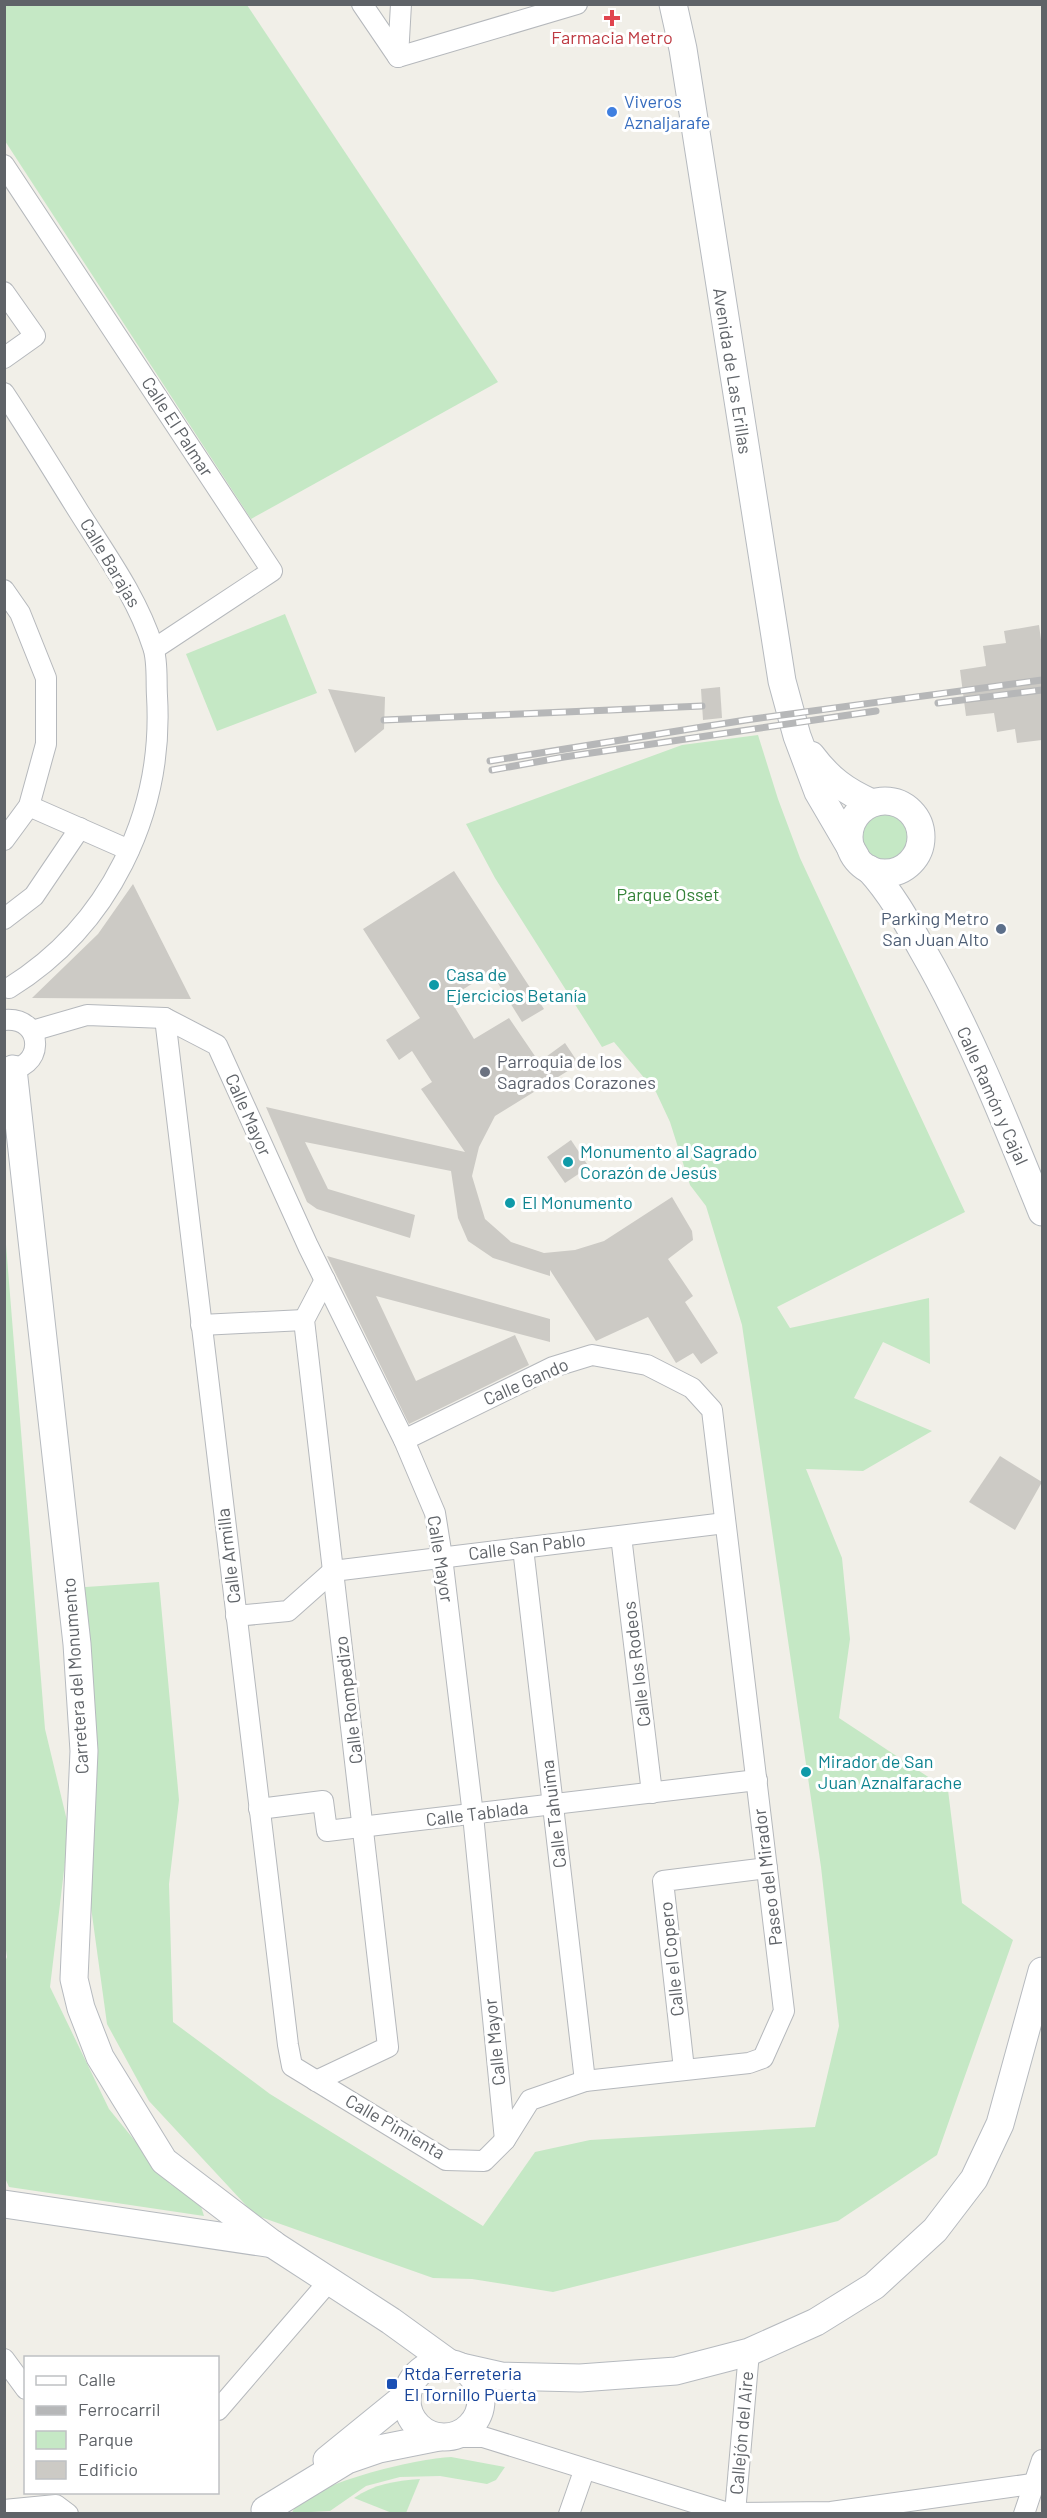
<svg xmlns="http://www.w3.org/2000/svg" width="1047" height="2518" viewBox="0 0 1047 2518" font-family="Barlow,sans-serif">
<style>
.green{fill:#c5e8c5}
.building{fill:#cccac5}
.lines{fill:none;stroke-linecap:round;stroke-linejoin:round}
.street-casing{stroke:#b5b8bc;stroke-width:22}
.secondary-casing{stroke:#b6babf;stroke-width:29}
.street{stroke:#fff;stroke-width:20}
.secondary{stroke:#fff;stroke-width:27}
.rail-casing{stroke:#b6b7b8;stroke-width:7}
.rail{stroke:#fff;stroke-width:4.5;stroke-dasharray:14;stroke-linecap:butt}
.health-dot{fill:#e0444e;stroke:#fff;stroke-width:2}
.shop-dot{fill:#3f7fe0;stroke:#fff;stroke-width:2}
.service-dot{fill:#5c6f8a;stroke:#fff;stroke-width:2}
.culture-dot{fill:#0f9aa8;stroke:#fff;stroke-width:2}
.worship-dot{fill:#6b7280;stroke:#fff;stroke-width:2}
.transit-dot{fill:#1a4fb4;stroke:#fff;stroke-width:2}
.labels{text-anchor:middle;stroke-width:6;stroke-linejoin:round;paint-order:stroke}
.health-label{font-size:18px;fill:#be3a42;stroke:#fff}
.shop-label{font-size:18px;fill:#366cbe;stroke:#fff;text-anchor:start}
.street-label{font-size:18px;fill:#5f6368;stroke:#fff}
.park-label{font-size:18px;fill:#348238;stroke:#fff}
.service-label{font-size:18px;fill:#4e5e75;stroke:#fff;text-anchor:end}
.culture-label{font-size:18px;fill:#0d838f;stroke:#fff;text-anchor:start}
.worship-label{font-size:18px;fill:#5b616d;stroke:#fff;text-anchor:start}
.transit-label{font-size:18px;fill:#164399;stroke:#fff;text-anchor:start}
</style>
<rect width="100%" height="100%" fill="#f1efe8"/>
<g class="green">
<polygon points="5,4 247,5 498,382 251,519 5,141"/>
<polygon points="285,614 317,693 217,731 186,654"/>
<polygon points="758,735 778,799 800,858 965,1212 777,1307 790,1328 929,1298 930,1364 883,1342 854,1398 932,1431 863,1471 806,1469 842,1558 850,1639 839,1718 948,1790 962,1903 1013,1940 937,2155 838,2221 553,2292 472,2279 433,2278 255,2215 149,2101 107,2024 90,1900 71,1588 159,1582 179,1800 169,1884 173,2022 270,2094 483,2226 535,2152 590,2140 815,2127 839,2026 821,1867 742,1325 706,1206 690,1185 670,1122 656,1092 614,1042 602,1047 495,878 466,824 682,745"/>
<circle cx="886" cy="837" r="27"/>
<polygon points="4,1220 45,1729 69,1829 50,1987 109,2109 170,2184 199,2200 204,2216 9,2187 5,2178 4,1964 7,1957 4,1937"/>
<path d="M 451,2457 L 505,2467 L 496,2480 L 487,2484 L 440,2476 L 400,2477 L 366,2486 L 330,2511 L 292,2513 C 304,2484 420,2458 451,2457 Z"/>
<path d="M 420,2479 L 406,2513 L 392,2513 L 354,2498 C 374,2484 395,2481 420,2479 Z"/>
</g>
<g class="building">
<polygon points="1039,625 1042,647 1042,740 1017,743 1015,729 997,732 994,713 966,716 960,670 986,666 983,646 1006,643 1004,631"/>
<polygon points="720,687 722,718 703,720 701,689"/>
<polygon points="328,689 385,697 384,729 355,753"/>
<polygon points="454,871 544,1009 522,1022 491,972 449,998 474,1039 509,1018 539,1062 565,1043 579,1064 495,1116 479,1147 472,1176 485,1219 511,1242 544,1253 575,1250 604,1241 672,1197 692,1231 693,1240 668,1259 693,1296 685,1302 718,1353 701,1364 693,1353 676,1363 648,1317 596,1341 550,1270 550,1276 493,1258 468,1241 458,1218 451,1171 305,1142 328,1189 415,1215 410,1238 317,1209 307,1202 266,1107 465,1152 421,1089 432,1082 412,1051 399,1060 386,1040 420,1018 363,929"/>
<polygon points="133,884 191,999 32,998 98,934"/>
<polygon points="571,1140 589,1167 565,1183 547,1157"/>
<polygon points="327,1256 550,1319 550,1342 376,1296 416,1381 515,1335 529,1365 409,1424"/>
<polygon points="1000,1456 1042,1482 1015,1530 969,1502"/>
</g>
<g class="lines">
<g class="street-casing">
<g id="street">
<polyline points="362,4 398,57 577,4"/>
<polyline points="398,57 401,4"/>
<polyline points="4,165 272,571 154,649"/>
<polyline points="4,292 35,336 4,358"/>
<path d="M 4,393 C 30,432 54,472 79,512 C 106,555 137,597 153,647 C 158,661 156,681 157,696 C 164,814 109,926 9,988"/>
<polyline points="4,590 20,613 46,678 46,744 29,806 4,840"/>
<polyline points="29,806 129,850"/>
<polyline points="4,919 34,896 80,828"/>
<polyline points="165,1018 288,2045 292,2066 446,2160 484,2161 505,2140 530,2100 585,2081 749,2063 763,2058 784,2011 712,1410 692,1388 647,1365 592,1355 553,1367 404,1440"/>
<path d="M 4,1020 C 47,1016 44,1074 4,1068"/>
<polyline points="32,1031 87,1015 165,1018 217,1045 308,1246 404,1440 435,1513 442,1557 473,1815 505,2140"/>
<polyline points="201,1325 304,1320"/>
<polyline points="621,1536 652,1793"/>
<polyline points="523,1548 585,2081"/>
<polyline points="236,1616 288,1611 333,1571 725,1523"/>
<polyline points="259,1809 323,1801 327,1831 757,1780"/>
<polyline points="684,2069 663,1881 767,1868"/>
<polyline points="316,2081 388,2047 304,1320 325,1280"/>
<polyline points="4,2359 26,2389"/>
<polyline points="218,2410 330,2280"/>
<polyline points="452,2437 483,2437 728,2513 831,2512 1032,2484"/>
<polyline points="4,2510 56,2505 68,2514"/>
<polyline points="735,2513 749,2352"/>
<polyline points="569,2514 584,2471"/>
<polyline points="1024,2514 1042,2460"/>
</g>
</g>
<g class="secondary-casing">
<g id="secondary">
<polyline points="673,4 683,49 782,681 797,736 818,792 856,857"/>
<path d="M 811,755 C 829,779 845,791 872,803"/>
<circle cx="885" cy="837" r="36"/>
<path d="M 869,869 C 891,893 906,920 922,949 C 970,1032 1006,1123 1042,1212"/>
<polyline points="13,1069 77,1644 84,1751 74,1979 81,2008 100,2057 164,2161 274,2245 391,2321 449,2363"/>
<polyline points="4,2204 273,2244"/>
<circle cx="444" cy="2400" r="37"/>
<polyline points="461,2367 501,2376 580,2378 676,2371 749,2352 816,2322 874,2286 935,2230 974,2179 1000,2124 1042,1971"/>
<polyline points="327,2460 407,2395"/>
<polyline points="265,2510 347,2460 379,2449 439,2437"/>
</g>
</g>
<use href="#street" class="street"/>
<use href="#secondary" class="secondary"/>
<g class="rail-casing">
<g id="rail">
<polyline points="938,703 1042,690"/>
<polyline points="384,720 702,706"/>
<polyline points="490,761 746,720 1042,680"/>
<polyline points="492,770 564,757 876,711"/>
</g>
</g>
<use href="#rail" class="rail"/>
</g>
<path class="health-dot" d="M609 9h6v6h6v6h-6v6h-6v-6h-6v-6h6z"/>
<circle class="shop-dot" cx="612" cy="112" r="6"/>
<circle class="service-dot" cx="1001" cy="929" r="6"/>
<g class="culture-dot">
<circle cx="434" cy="985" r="6"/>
<circle cx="568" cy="1162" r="6"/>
<circle cx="510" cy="1203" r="6"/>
<circle cx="806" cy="1772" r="6"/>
</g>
<circle class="worship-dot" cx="485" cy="1072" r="6"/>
<rect class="transit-dot" x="386" y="2378" width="12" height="12" rx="3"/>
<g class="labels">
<g class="health-label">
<text x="612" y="44">Farmacia Metro</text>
</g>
<g class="shop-label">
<text x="624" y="108">Viveros<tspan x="624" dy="21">Aznaljarafe</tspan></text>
</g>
<g class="street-label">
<text transform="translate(732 371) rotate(81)" y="6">Avenida de Las Erillas</text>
<text transform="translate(177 427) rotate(57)" y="6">Calle El Palmar</text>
<text transform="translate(110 563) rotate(59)" y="6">Calle Barajas</text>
<text transform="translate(992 1096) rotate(66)" y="6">Calle Ramón y Cajal</text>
<text transform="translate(248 1115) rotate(66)" y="6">Calle Mayor</text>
<text transform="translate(526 1382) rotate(-24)" y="6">Calle Gando</text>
<text transform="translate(527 1547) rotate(-7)" y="6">Calle San Pablo</text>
<text transform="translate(229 1556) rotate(-97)" y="6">Calle Armilla</text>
<text transform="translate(440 1559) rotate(81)" y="6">Calle Mayor</text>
<text transform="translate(637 1664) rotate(-97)" y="6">Calle los Rodeos</text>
<text transform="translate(76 1676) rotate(-94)" y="6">Carretera del Monumento</text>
<text transform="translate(349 1700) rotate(-97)" y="6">Calle Rompedizo</text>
<text transform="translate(477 1814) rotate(-7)" y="6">Calle Tablada</text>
<text transform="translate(554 1814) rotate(-97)" y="6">Calle Tahuima</text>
<text transform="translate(768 1877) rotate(-97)" y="6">Paseo del Mirador</text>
<text transform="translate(672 1959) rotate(-96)" y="6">Calle el Copero</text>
<text transform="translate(495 2042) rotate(-96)" y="6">Calle Mayor</text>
<text transform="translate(395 2127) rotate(30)" y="6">Calle Pimienta</text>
<text transform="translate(742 2433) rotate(-85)" y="6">Callejón del Aire</text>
</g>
<g class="park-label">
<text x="668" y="901">Parque Osset</text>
</g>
<g class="service-label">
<text x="989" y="925">Parking Metro<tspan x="989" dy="21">San Juan Alto</tspan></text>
</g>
<g class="culture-label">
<text x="446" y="981">Casa de<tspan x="446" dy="21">Ejercicios Betanía</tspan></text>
<text x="580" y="1158">Monumento al Sagrado<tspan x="580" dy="21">Corazón de Jesús</tspan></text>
<text x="522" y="1209">El Monumento</text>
<text x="818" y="1768">Mirador de San<tspan x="818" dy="21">Juan Aznalfarache</tspan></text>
</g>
<g class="worship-label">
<text x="497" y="1068">Parroquia de los<tspan x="497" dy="21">Sagrados Corazones</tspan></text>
</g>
<g class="transit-label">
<text x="404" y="2380">Rtda Ferreteria<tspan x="404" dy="21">El Tornillo Puerta</tspan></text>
</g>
</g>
<rect width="1047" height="2518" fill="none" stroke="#5f6368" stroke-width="12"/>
<rect x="24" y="2356" width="195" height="138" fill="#ffffff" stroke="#bfc1c3" stroke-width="1.5"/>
<rect x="36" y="2376" width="30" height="9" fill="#ffffff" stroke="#bfc1c3" stroke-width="1.5"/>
<text x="78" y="2386" font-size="18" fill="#5f6368">Calle</text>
<rect x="36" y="2406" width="30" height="9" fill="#b6b7b8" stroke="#bfc1c3" stroke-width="1.5"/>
<text x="78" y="2416" font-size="18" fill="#5f6368">Ferrocarril</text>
<rect x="36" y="2431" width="30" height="18" fill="#c5e8c5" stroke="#bfc1c3" stroke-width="1.5"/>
<text x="78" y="2446" font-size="18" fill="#5f6368">Parque</text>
<rect x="36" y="2461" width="30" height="18" fill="#cccac5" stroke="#bfc1c3" stroke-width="1.5"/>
<text x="78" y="2476" font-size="18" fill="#5f6368">Edificio</text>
</svg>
